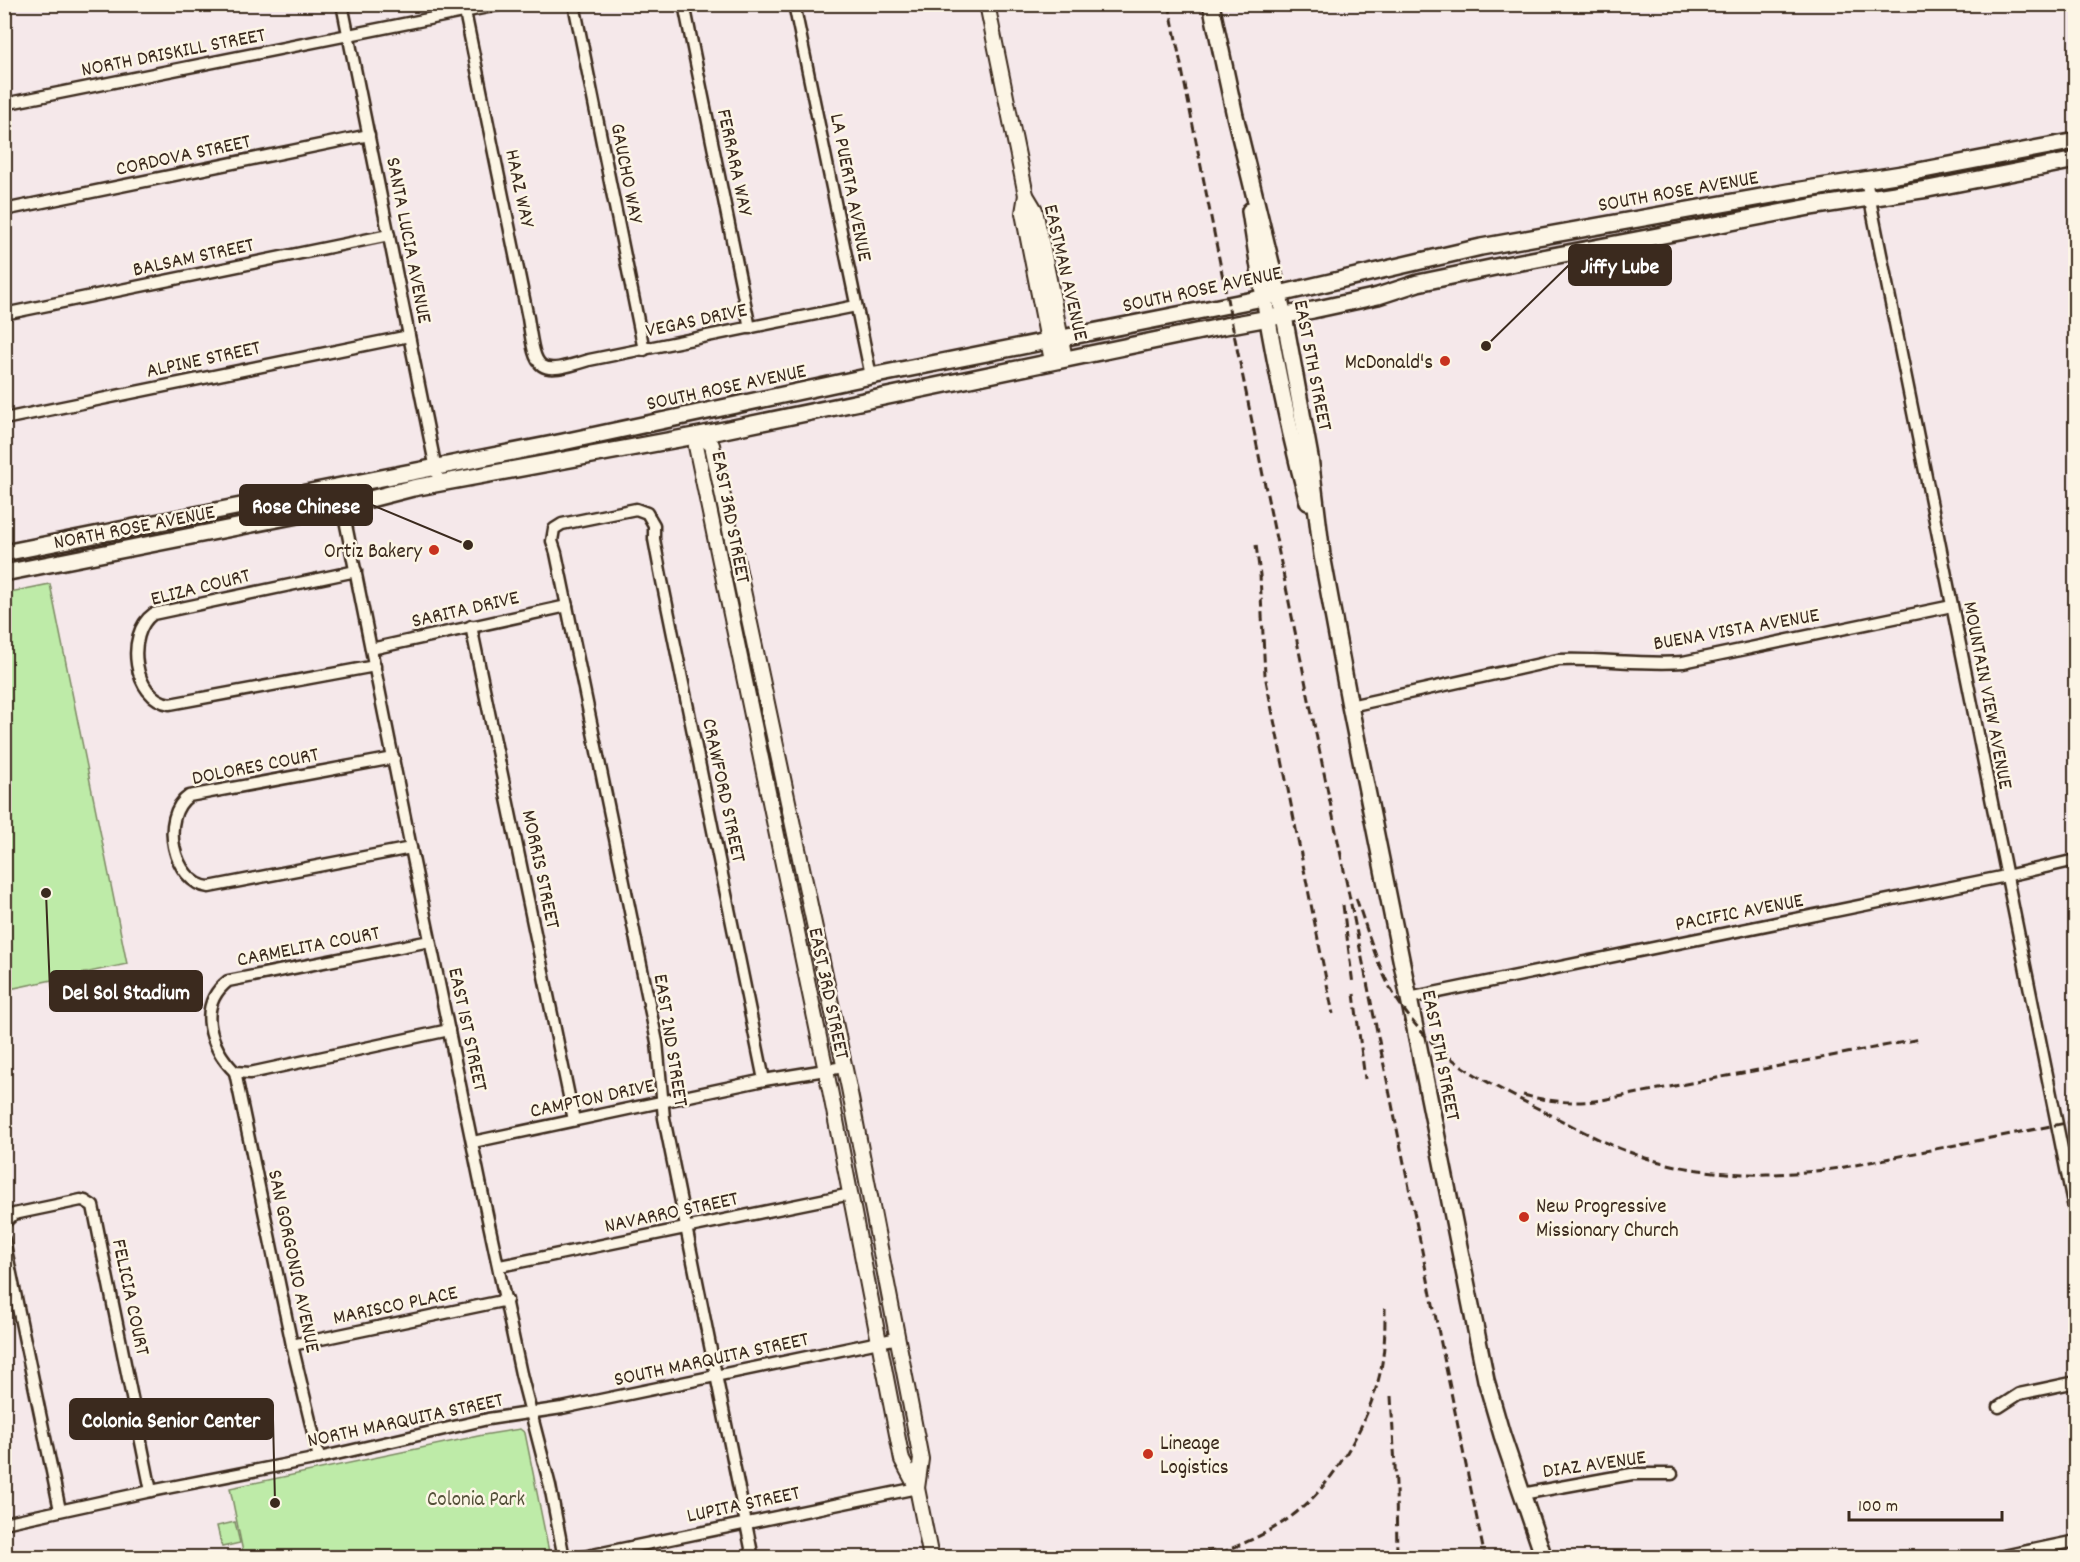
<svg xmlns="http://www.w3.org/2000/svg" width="2080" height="1562" viewBox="0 0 2080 1562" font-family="Dekko,sans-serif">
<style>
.green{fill:#beeba8;stroke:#7c8a63;stroke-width:1.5}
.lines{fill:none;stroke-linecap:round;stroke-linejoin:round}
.minor-casing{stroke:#3b2a1e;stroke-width:15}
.tertiary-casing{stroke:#3b2a1e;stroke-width:18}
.secondary-casing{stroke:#3b2a1e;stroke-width:20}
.minor{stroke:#fcf5e5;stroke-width:10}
.tertiary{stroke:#fcf5e5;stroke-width:14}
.secondary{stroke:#fcf5e5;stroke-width:15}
.rail{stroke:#3b2a1e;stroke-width:3;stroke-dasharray:9 4.5;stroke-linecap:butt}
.poi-dot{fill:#c8321e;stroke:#fcf5e5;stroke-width:2}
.labels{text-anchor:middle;stroke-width:5;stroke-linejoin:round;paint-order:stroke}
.street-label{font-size:21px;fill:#3b2a1e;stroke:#fcf5e5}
.poi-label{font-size:21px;fill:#3b2a1e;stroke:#fcf5e5;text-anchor:end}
.park-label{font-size:21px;fill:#55513a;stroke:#fcf5e5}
.leader{fill:none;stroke:#3b2a1e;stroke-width:2}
.callout-dot{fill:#3b2a1e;stroke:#fcf5e5;stroke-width:2}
.callout{fill:#3b2a1e;stroke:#3b2a1e;stroke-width:2}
.callout-label{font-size:22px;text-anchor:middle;font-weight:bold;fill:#fff}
</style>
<rect width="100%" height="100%" fill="#f5e8ea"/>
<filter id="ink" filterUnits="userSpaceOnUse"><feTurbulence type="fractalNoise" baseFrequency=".0167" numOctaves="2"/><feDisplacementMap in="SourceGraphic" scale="12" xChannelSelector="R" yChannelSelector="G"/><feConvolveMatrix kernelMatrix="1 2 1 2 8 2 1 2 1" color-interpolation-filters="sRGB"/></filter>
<g filter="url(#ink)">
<g class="green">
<polygon points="50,584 127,964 5,990 5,593"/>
<polygon points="520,1429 525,1433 550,1557 244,1557 230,1488 483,1435"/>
<polygon points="235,1522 240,1543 222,1547 217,1526"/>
</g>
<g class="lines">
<g class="minor-casing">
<g id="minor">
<polyline points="342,4 439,484"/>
<polyline points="574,4 644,350"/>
<polyline points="684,4 750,328"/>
<polyline points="794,4 871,376"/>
<path d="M 465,12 L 528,318 C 536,370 535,377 589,360 L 856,306"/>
<polyline points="4,104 503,4"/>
<polyline points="1866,180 2076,1218"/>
<polyline points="4,210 369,135"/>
<polyline points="4,314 389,235"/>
<polyline points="4,419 409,336"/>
<polyline points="338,485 411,848 483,1196 521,1374 550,1486 564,1558"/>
<path d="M 356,571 L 153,614 C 125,634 133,699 170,704 L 375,666"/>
<polyline points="471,626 574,1120"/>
<polyline points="371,649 567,606"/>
<path d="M 1350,706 L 1558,660 C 1600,658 1641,665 1683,662 L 1952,606"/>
<path d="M 394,758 L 189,796 C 159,816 173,883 209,887 L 411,848"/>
<path d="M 430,941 L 228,981 C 196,1006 210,1047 235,1072 L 250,1073 L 449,1030"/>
<polyline points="1409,998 2006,876 2076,860"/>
<polyline points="235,1072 292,1345 319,1458"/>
<polyline points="473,1142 764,1080 844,1067"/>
<polyline points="4,1223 14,1214 81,1200 85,1201 93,1206 151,1491"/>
<polyline points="4,1240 60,1510"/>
<polyline points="500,1266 851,1194"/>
<polyline points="292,1345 507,1300"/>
<polyline points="1999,1407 2019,1394 2076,1382"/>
<polyline points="1522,1494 1632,1474 1672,1474"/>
<polyline points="4,1523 151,1491 319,1458 488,1419 562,1408 898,1338"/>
<polyline points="578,1558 917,1488"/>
<polyline points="753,1558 664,1118 657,1042 556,553 552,541 554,529 562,524 636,509 647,513 654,525 654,539 661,576 764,1080"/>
<polyline points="1994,1558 2076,1541"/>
</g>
</g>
<g class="tertiary-casing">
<g id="tertiary">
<polyline points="987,4 1026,195 1035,210 1065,359"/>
<polyline points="1026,195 1023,213 1052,361"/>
<polyline points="700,435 696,446 830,1090 902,1460 917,1488 931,1558"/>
<polyline points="700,435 712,445 849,1088 921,1459 917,1488"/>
</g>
</g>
<g class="secondary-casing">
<g id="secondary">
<polyline points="1211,4 1235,116 1284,316 1310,457 1322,555 1350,706 1486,1380 1502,1435 1544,1558"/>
<path d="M 1250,211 C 1265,309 1282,407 1308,502"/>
<polyline points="4,553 563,442 871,376 1253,300 1481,247 1789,192 1908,173 2076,141"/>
<polyline points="4,573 343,506 413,488 700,435 1225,326 1313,310 1378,296 1418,283 1500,266 1810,207 1928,189 2076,160"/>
</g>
</g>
<use href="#minor" class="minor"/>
<use href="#tertiary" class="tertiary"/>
<use href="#secondary" class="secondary"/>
<g class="rail">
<polyline points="1169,4 1232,324 1485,1558"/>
<polyline points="1256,545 1260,575 1265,675 1333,1014"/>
<path d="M 1356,898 C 1369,934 1379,975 1402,1007 C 1436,1057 1482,1080 1535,1107 C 1566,1122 1596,1140 1629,1152 C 1697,1178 1770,1178 1840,1168 L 2076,1121"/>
<polyline points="1343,905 1353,985"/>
<polyline points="1354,994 1365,1079"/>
<path d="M 1523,1095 C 1550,1102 1576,1104 1602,1100 L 1920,1039"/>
<polyline points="1391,1396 1396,1484 1397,1558"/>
<polyline points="1179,1558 1215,1550"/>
<path d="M 1207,1558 C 1238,1546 1270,1534 1297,1512 C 1337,1481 1374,1413 1382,1363 C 1385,1345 1385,1326 1385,1308"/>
</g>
</g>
</g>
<g class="poi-dot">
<circle cx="1445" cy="361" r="6"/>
<circle cx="434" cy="550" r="6"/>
<circle cx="1524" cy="1217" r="6"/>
<circle cx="1148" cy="1454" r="6"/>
</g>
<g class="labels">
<g class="street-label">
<text transform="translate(173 51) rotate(-11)" y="7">NORTH DRISKILL STREET</text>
<text transform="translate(183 154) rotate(-12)" y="7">CORDOVA STREET</text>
<text transform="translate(736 162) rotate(78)" y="7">FERRARA WAY</text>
<text transform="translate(628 173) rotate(79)" y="7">GAUCHO WAY</text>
<text transform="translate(852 187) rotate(79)" y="7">LA PUERTA AVENUE</text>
<text transform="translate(521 188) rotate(78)" y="7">HAAZ WAY</text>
<text transform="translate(1678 190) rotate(-10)" y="7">SOUTH ROSE AVENUE</text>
<text transform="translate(410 240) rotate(79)" y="7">SANTA LUCIA AVENUE</text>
<text transform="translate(193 256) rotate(-12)" y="7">BALSAM STREET</text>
<text transform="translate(1067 272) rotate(77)" y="7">EASTMAN AVENUE</text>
<text transform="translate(1202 288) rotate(-12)" y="7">SOUTH ROSE AVENUE</text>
<text transform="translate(696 319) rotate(-12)" y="7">VEGAS DRIVE</text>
<text transform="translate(203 358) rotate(-12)" y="7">ALPINE STREET</text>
<text transform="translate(1314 365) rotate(79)" y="7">EAST 5TH STREET</text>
<text transform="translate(726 386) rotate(-12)" y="7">SOUTH ROSE AVENUE</text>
<text transform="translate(732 517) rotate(79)" y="7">EAST 3RD STREET</text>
<text transform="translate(134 526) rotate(-11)" y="7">NORTH ROSE AVENUE</text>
<text transform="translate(200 586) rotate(-14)" y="7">ELIZA COURT</text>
<text transform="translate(465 608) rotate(-13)" y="7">SARITA DRIVE</text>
<text transform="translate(1736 628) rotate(-10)" y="7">BUENA VISTA AVENUE</text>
<text transform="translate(1989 695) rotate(79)" y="7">MOUNTAIN VIEW AVENUE</text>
<text transform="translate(255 765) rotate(-11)" y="7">DOLORES COURT</text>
<text transform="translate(725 790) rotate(78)" y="7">CRAWFORD STREET</text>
<text transform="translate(542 869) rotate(78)" y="7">MORRIS STREET</text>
<text transform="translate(1739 911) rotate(-11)" y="7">PACIFIC AVENUE</text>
<text transform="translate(308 945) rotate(-11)" y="7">CARMELITA COURT</text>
<text transform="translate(830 993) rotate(78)" y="7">EAST 3RD STREET</text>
<text transform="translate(469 1029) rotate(78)" y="7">EAST 1ST STREET</text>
<text transform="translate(672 1040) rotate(81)" y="7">EAST 2ND STREET</text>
<text transform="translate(1442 1055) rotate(79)" y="7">EAST 5TH STREET</text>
<text transform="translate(592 1097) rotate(-12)" y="7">CAMPTON DRIVE</text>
<text transform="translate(671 1211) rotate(-12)" y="7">NAVARRO STREET</text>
<text transform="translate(295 1261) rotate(78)" y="7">SAN GORGONIO AVENUE</text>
<text transform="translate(132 1297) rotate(78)" y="7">FELICIA COURT</text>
<text transform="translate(395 1304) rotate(-12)" y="7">MARISCO PLACE</text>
<text transform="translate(711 1358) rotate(-12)" y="7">SOUTH MARQUITA STREET</text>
<text transform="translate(405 1419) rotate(-12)" y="7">NORTH MARQUITA STREET</text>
<text transform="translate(1594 1463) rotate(-8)" y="7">DIAZ AVENUE</text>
<text transform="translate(743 1503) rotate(-12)" y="7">LUPITA STREET</text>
</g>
<g class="poi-label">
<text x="1433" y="368">McDonald's</text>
<text x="422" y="557">Ortiz Bakery</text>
<text x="1536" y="1212" text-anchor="start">New Progressive<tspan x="1536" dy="24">Missionary Church</tspan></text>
<text x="1160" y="1449" text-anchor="start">Lineage<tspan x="1160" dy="24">Logistics</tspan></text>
</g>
<g class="park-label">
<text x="476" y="1505">Colonia Park</text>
</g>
</g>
<path class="leader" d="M1486 346L1569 265M468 545L372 505M46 893L50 991M275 1503L273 1419"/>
<g class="callout-dot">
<circle cx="1486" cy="346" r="6"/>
<circle cx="468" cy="545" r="6"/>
<circle cx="46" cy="893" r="6"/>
<circle cx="275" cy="1503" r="6"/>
</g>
<g class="callout">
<rect x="1569" y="245" width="102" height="40" rx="6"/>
<rect x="240" y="485" width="132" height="40" rx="6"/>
<rect x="50" y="971" width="152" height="40" rx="6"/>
<rect x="70" y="1399" width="203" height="40" rx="6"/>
</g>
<g class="callout-label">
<text x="1620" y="273">Jiffy Lube</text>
<text x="306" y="513">Rose Chinese</text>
<text x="126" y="999">Del Sol Stadium</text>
<text x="171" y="1427">Colonia Senior Center</text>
</g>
<rect width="2080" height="1562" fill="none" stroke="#fcf5e5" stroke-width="24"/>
<rect x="12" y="12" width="2056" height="1538" fill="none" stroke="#3b2a1e" stroke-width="2" filter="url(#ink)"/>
<path d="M1849 1511v9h153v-9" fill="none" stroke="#3b2a1e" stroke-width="3"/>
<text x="1858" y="1511" font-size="18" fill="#3b2a1e" stroke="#fcf5e5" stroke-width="4.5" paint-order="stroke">100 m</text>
</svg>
